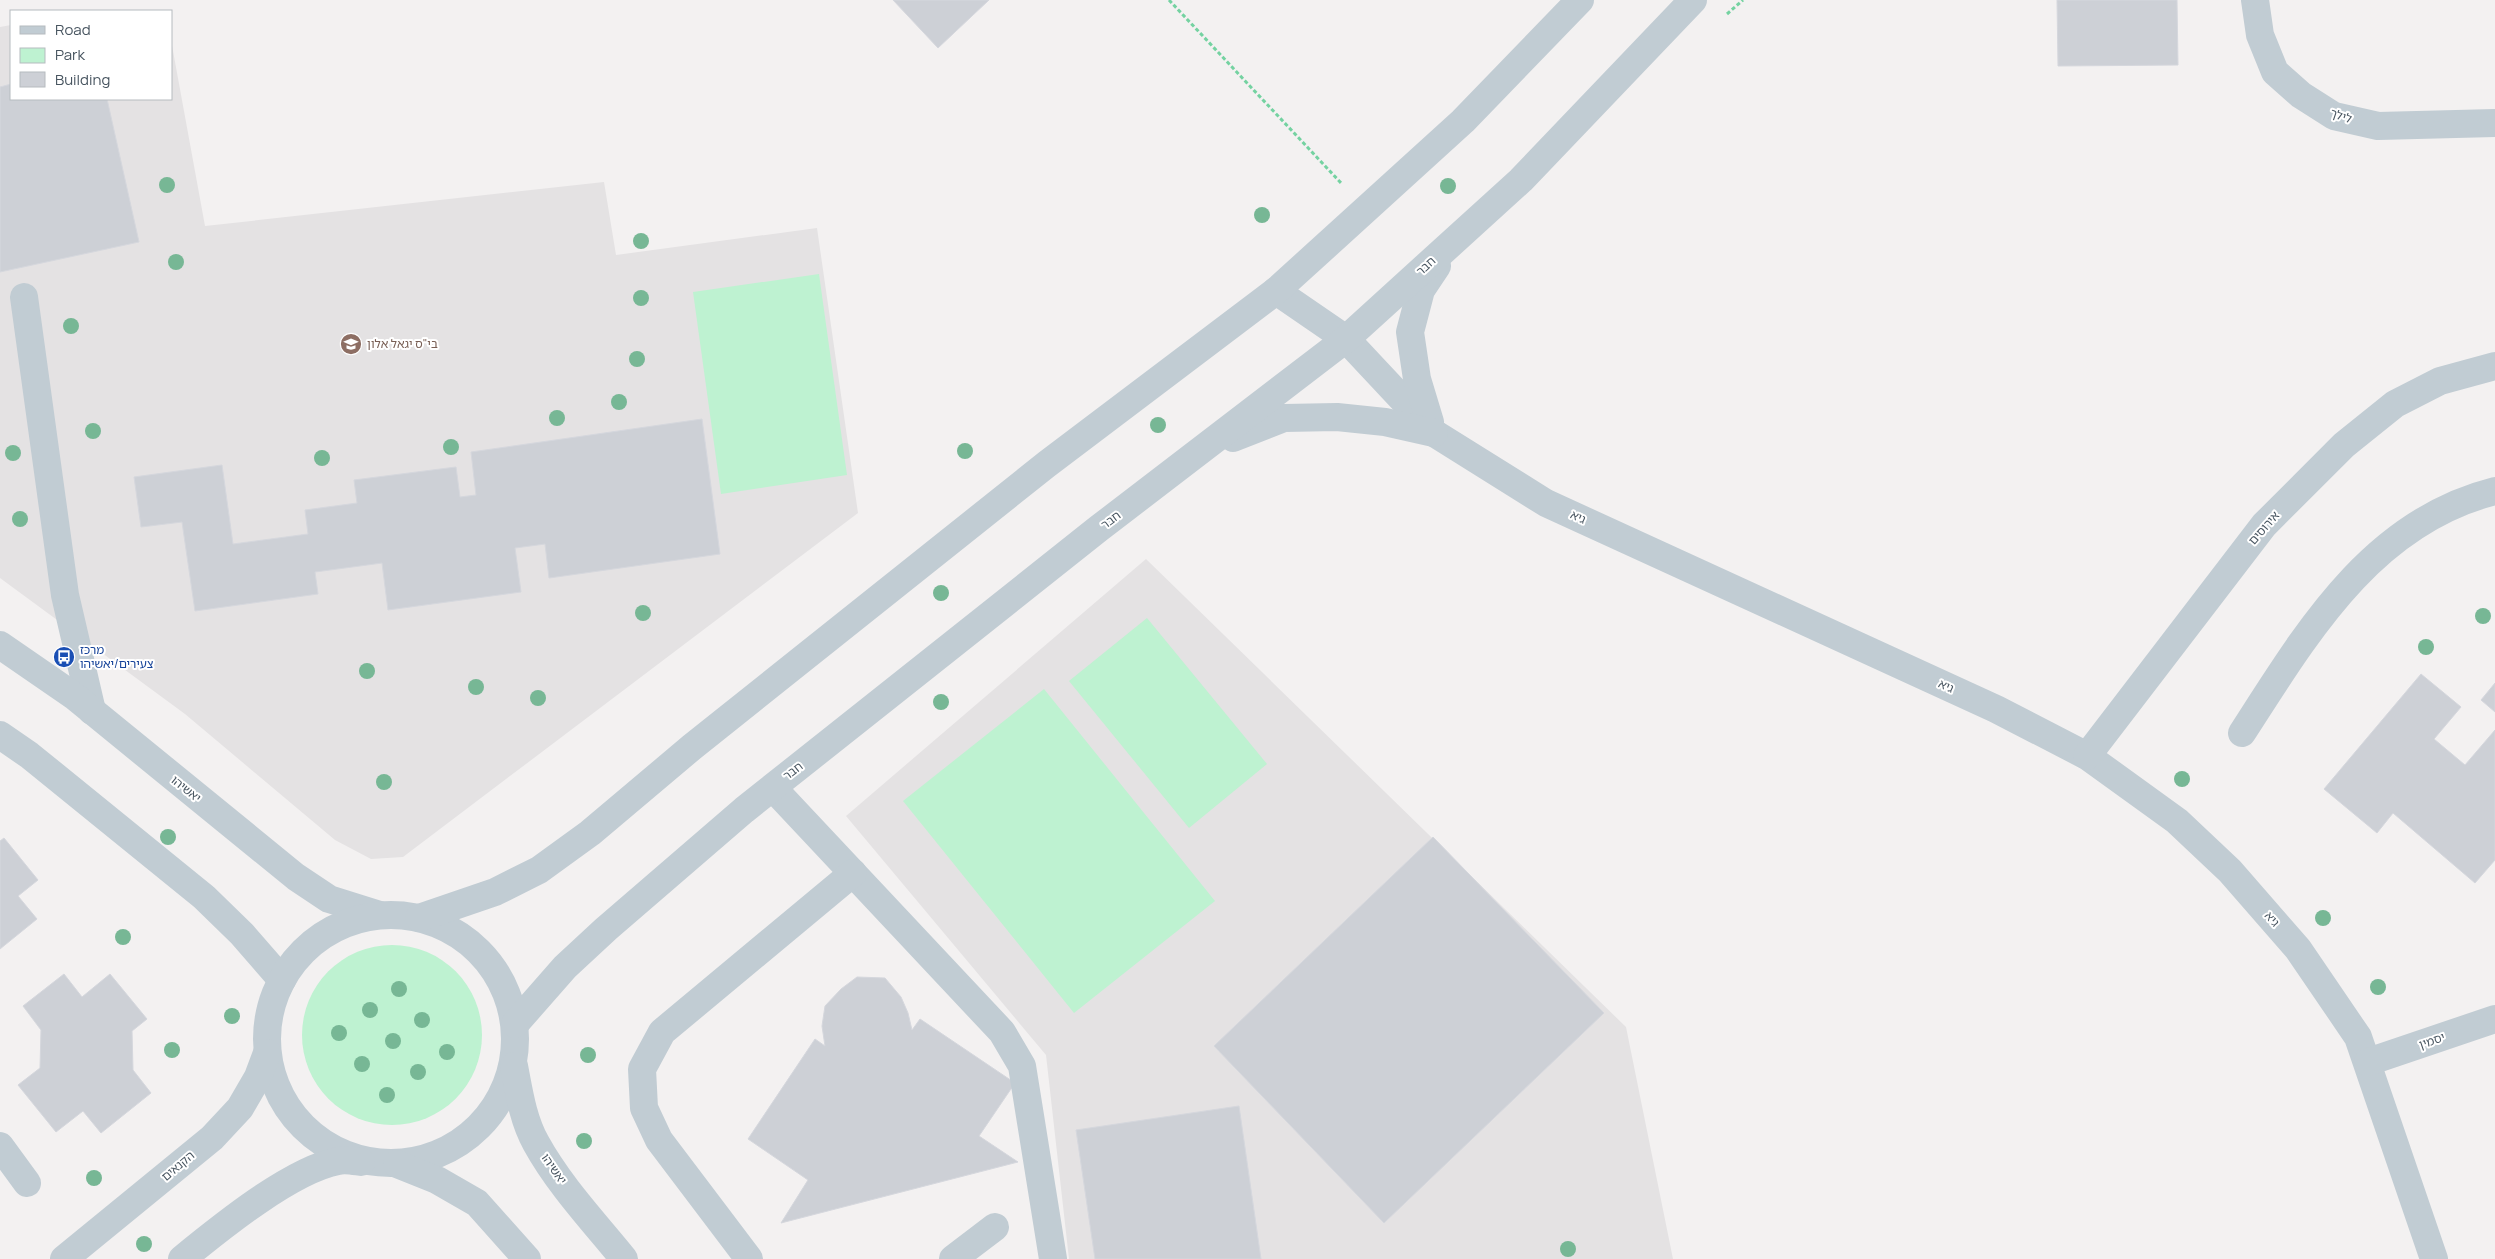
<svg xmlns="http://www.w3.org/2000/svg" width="2495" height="1259" viewBox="0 0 2495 1259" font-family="Manrope,'Noto Sans Hebrew',sans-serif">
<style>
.education{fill:#e4e2e3}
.green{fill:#bef2d1}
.building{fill:#cdd0d6;stroke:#d5d7dd}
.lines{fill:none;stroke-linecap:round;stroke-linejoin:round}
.path{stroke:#74d2a1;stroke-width:3;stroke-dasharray:4 2.5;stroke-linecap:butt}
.minor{stroke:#c1ccd3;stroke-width:28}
.tree{fill:#77b795}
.labels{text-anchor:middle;stroke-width:4;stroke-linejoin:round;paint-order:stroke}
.street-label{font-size:12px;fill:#485560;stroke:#fff}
.education-label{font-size:12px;fill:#785e54;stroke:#fff;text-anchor:start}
.transit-label{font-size:12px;fill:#164399;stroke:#fff;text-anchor:start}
</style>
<rect width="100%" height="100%" fill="#f3f1f1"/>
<g class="education">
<polygon points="11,25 11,99 171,99 171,40 205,226 604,182 616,255 817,228 858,513 403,857 371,859 335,840 185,714 0,578 0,27"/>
<polygon points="1146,559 1626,1027 1673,1259 1069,1259 1046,1055 846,816"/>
</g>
<g class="green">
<polygon points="819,274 847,475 721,494 693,292"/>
<polygon points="1147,618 1267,764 1189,828 1069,681"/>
<polygon points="1044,689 1215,901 1074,1013 903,801"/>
<circle cx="392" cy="1035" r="90"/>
</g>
<g class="building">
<polygon points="893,0 989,0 938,48"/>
<polygon points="2057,0 2177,0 2178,65 2058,66"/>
<polygon points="11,84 11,99 107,99 139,242 0,272 0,87"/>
<polygon points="702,419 720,554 549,578 545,544 515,548 521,592 388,610 382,563 315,572 318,594 195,611 182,522 141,527 134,477 222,465 233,544 308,534 305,510 357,503 354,480 456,467 460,497 476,495 471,452"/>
<polygon points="2421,674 2461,707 2434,739 2465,765 2495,730 2495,860 2475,883 2393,813 2377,833 2324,789"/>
<polygon points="2495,683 2495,712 2481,700"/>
<polygon points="1433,837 1604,1013 1384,1223 1214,1046"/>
<polygon points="4,838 38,880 18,896 37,919 0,949 0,841"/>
<polygon points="64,974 82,997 110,974 147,1019 132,1031 133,1070 151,1093 101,1133 83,1111 56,1132 18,1085 40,1068 41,1030 23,1006"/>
<polygon points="857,977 885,978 901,997 908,1013 912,1030 920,1019 1015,1083 979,1136 1018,1162 781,1223 808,1180 748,1139 815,1039 825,1046 822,1026 825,1006 841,989"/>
<polygon points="1239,1106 1261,1259 1095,1259 1076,1130"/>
</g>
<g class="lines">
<g class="path">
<polyline points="1169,0 1342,184"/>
<polyline points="1727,14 1743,0"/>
</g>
<g class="minor">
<polyline points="2255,0 2260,35 2275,72 2301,95 2334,116 2378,126 2495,123"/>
<polyline points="1276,291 1346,339 1434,433 1546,503 1996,709 2087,756 2177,821 2230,871 2298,949 2358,1037 2434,1259"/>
<polyline points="24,297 65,595 92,711"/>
<polyline points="1430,422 1417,379 1410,332 1421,290 1437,266"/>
<polyline points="1233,438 1284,418 1337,417 1385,422 1434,433"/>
<polyline points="0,645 74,696 296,877 329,899 380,915"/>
<path d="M 2242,733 C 2306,634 2371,522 2495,491"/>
<polyline points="0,735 29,755 204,897 242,934 282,980"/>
<polyline points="2087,756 2264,525 2344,445 2395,404 2440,381 2495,366"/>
<polyline points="773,788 1002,1032 1022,1066 1053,1259"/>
<circle cx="391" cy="1039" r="124"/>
<polyline points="419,918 495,892 539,870 590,833 692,747 1047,464 1276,291 1463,121 1580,0"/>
<polyline points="515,1024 565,967 606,929 744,810 1098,529 1346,339 1521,180 1693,0"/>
<polyline points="2368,1062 2495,1019"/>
<path d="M 514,1066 C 519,1092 523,1120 536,1143 C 559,1185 594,1222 624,1259"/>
<polyline points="0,1146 27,1183"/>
<polyline points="397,1164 437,1180 477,1203 527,1259"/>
<polyline points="64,1259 212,1138 240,1108 258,1077 267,1053"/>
<path d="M 182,1259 C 220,1228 291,1170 338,1161 C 345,1159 354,1161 361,1162"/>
<polyline points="749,1259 659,1140 644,1108 642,1069 662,1032 853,873"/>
<polyline points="953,1259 995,1227"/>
</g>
</g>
<g class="tree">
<circle cx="167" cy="185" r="8"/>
<circle cx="1448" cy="186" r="8"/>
<circle cx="1262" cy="215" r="8"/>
<circle cx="641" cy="241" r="8"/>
<circle cx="176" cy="262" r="8"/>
<circle cx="641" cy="298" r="8"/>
<circle cx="71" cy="326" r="8"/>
<circle cx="637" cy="359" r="8"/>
<circle cx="619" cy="402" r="8"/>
<circle cx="557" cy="418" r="8"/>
<circle cx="1158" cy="425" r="8"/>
<circle cx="93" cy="431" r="8"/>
<circle cx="451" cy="447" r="8"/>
<circle cx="965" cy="451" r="8"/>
<circle cx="13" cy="453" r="8"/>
<circle cx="322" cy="458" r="8"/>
<circle cx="20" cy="519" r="8"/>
<circle cx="941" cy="593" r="8"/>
<circle cx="643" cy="613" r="8"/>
<circle cx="2483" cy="616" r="8"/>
<circle cx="2426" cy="647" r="8"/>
<circle cx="367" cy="671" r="8"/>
<circle cx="476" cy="687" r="8"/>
<circle cx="538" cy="698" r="8"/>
<circle cx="941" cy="702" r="8"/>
<circle cx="2182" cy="779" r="8"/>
<circle cx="384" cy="782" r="8"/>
<circle cx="168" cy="837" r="8"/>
<circle cx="2323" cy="918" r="8"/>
<circle cx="123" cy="937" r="8"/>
<circle cx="2378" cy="987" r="8"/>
<circle cx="399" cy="989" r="8"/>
<circle cx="370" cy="1010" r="8"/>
<circle cx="232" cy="1016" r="8"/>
<circle cx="422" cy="1020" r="8"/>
<circle cx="339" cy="1033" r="8"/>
<circle cx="393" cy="1041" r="8"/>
<circle cx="172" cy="1050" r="8"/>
<circle cx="447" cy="1052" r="8"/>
<circle cx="588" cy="1055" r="8"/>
<circle cx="362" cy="1064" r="8"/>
<circle cx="418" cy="1072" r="8"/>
<circle cx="387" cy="1095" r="8"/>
<circle cx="584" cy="1141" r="8"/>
<circle cx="94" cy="1178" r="8"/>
<circle cx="144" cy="1244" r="8"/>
<circle cx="1568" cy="1249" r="8"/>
</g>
<defs>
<g id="school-disc" transform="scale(1.125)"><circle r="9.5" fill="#8d6e63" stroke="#fff"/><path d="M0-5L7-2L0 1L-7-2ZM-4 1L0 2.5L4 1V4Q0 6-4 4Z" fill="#fff"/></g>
<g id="bus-disc" transform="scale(1.125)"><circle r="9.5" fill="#1a4fb4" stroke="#fff"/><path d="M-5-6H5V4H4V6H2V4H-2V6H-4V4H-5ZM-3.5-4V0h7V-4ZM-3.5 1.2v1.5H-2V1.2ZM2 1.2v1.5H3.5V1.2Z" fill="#fff"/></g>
</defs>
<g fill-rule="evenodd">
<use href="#school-disc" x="351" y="344"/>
<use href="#bus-disc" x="64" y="657"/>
</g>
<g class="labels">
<g class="street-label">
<text transform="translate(2341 116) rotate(19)" y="4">לילך</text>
<text transform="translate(1426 266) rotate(-42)" y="4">חבר</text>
<text transform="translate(1578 517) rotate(25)" y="4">גיא</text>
<text transform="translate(1111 520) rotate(-37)" y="4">חבר</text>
<text transform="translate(2264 528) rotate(-49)" y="4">אירוסים</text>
<text transform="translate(1946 686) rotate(25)" y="4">גיא</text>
<text transform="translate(793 771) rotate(-38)" y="4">חבר</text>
<text transform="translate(186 789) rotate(39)" y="4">יאשיהו</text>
<text transform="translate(2272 919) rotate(49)" y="4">גיא</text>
<text transform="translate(2432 1041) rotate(-19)" y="4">יסמין</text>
<text transform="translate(178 1166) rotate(-40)" y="4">הקנאים</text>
<text transform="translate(554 1169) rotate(55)" y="4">יאשיהו</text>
</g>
<g class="education-label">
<text x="367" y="348">בי"ס יגאל אלון</text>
</g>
<g class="transit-label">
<text x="80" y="654">מרכז<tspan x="80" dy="14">צעירים/יאשיהו</tspan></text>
</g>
</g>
<rect x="10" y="10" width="162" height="90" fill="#ffffff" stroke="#b6bbbf"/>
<rect x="20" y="26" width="25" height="8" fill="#c1ccd3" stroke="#b6bbbf"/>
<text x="55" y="35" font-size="15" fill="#485560">Road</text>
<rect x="20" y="48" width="25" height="15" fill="#bef2d1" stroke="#b6bbbf"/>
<text x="55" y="60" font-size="15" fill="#485560">Park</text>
<rect x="20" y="72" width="25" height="15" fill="#cdd0d6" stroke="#b6bbbf"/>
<text x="55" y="85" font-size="15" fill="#485560">Building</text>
</svg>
